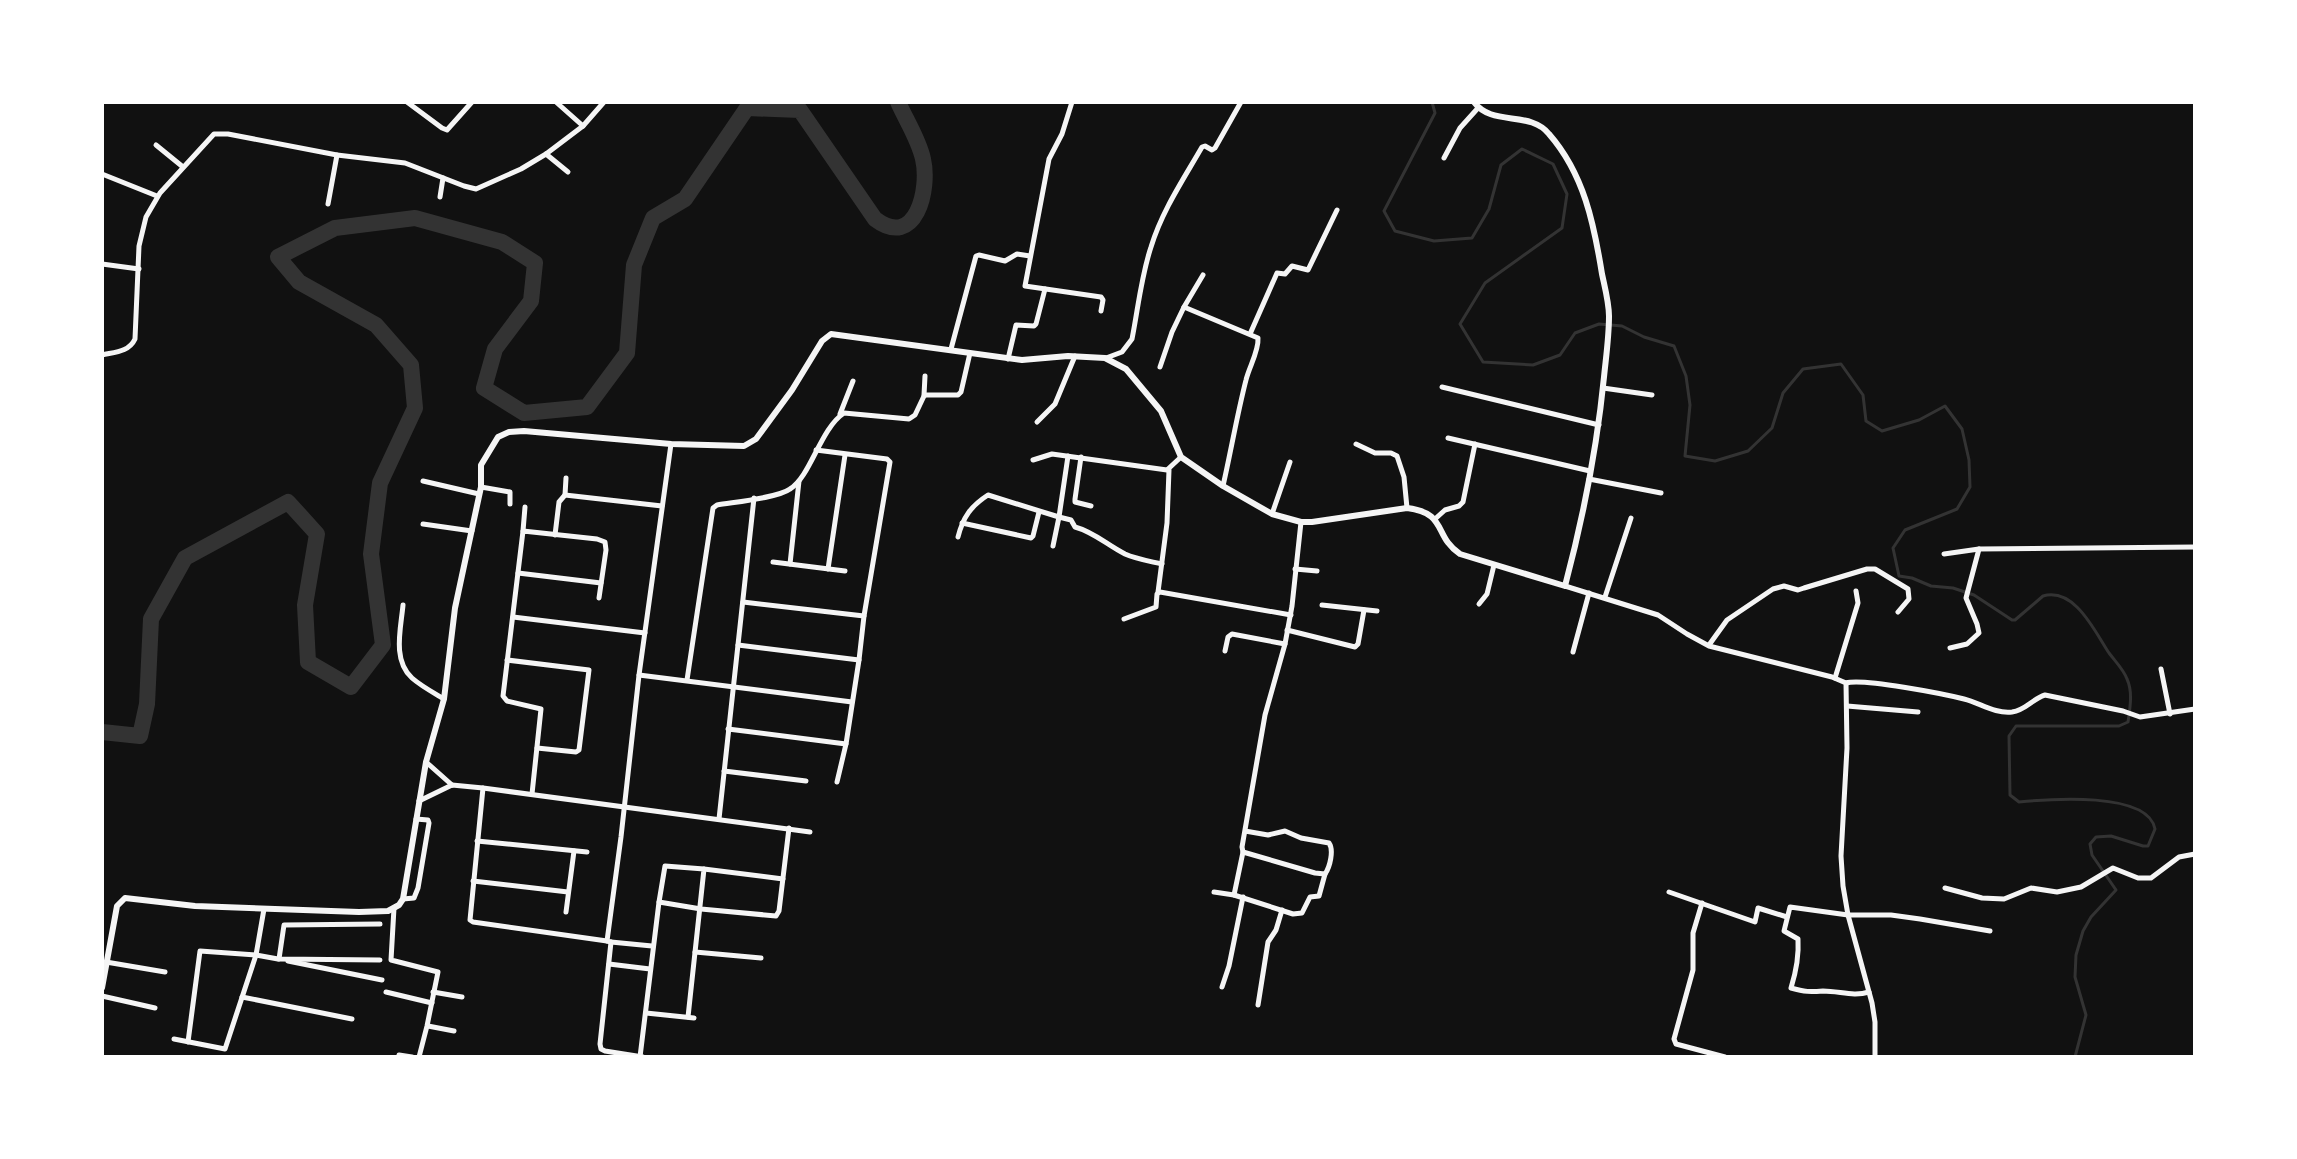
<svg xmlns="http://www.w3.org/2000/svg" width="2297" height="1159" viewBox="0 0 2297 1159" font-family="'Golos Text',sans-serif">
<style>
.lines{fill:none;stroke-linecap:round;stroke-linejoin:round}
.stream{stroke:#333;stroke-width:3}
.river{stroke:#333;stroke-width:16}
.minor{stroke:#f5f5f5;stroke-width:5}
.tertiary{stroke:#f5f5f5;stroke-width:6}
</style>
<rect width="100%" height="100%" fill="#111"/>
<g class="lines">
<path class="stream" d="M 1432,102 L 1435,113 L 1384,211 L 1395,231 L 1434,241 L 1472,238 L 1489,209 L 1501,165 L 1522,149 L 1553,164 L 1567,194 L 1562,228 L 1485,283 L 1460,324 L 1483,362 L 1533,365 L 1560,355 L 1575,333 L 1599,324 L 1622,326 L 1644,337 L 1674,346 L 1686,376 L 1690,405 L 1685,456 L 1715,461 L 1748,451 L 1772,428 L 1783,393 L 1803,369 L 1841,364 L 1863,395 L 1866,421 L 1882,431 L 1919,420 L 1945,406 L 1962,429 L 1969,460 L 1970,487 L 1957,509 L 1905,530 L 1893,548 L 1899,576 L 1912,578 L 1931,586 L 1953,588 L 1974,595 L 2012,620 L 2015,620 L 2043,596 C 2075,587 2095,632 2109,653 C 2115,661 2124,670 2127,679 C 2133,692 2130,708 2128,722 L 2119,726 L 2016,726 L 2009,736 L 2010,795 L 2019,802 C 2049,799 2148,791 2155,829 L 2148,846 L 2143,846 L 2111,836 L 2096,837 L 2090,844 L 2092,855 L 2116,890 L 2091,917 L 2083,931 L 2076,955 L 2075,977 L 2086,1015 L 2075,1057"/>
<path class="river" d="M 102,732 L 140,736 L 147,704 L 151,619 L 185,558 L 288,502 L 317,534 L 305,605 L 308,662 L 351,687 L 383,645 L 371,554 L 380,483 L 415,408 L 411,365 L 376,325 L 299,282 L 278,257 L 335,228 L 415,218 L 502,242 L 535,263 L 531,301 L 495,349 L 484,388 L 524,413 L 587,407 L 627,353 L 634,265 L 653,218 L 685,199 L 747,108 L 800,110 L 875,219 C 916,250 930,189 923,159 C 919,140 906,120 898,102"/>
<g class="minor">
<polyline points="407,102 442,128 447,130 472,102"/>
<polyline points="556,102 583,126"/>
<polyline points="1072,102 1062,134 1049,159 1025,286 1101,297 1103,300 1101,311"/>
<polyline points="156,145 183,167"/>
<polyline points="546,154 568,172"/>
<polyline points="1444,158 1460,128 1478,108"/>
<polyline points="102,174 157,196"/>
<polyline points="440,197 443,178"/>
<polyline points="328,204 337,155"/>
<polyline points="102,264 139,269"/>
<polyline points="1184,307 1203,275"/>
<polyline points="1250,334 1277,273 1285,274 1292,266 1308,270 1337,210"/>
<polyline points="951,349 976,256 979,255 1005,261 1017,254 1030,256"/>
<path d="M 102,355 C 115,352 129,352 135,339 L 139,246 L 146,217 L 160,193 L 214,134 L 228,134 L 337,155 L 405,163 L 464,186 L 476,189 L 521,169 L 546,154 L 583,126 L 604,102"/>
<path d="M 1106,358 L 1122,352 L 1132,339 C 1138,309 1141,277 1151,247 C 1162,211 1183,180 1202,147 L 1205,146 L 1212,150 L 1215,148 L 1241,102"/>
<polyline points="1008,359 1016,325 1034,326 1036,324 1045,289"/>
<path d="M 1160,367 L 1172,332 L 1184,307 L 1258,338 C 1259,351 1249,367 1246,380 C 1237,415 1231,451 1223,486"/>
<polyline points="1442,387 1599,425"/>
<polyline points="1603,388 1652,395"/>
<polyline points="924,395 925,376"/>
<polyline points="840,414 853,381"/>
<polyline points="1037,422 1055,404 1075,356"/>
<polyline points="1448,438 1590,471"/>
<polyline points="1356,444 1375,453 1391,453 1397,456 1404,477 1407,508"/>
<polyline points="816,450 887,459 890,462 864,616"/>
<polyline points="1081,457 1075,499 1075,502 1091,506"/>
<polyline points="1033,460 1052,454 1167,470 1181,457"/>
<polyline points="1589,479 1661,493"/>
<polyline points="423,481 479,494"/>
<polyline points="481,487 510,492 510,504"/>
<polyline points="565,495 566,478"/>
<polyline points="1272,514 1290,462"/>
<polyline points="1435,519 1445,510 1459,506 1463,502 1475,444"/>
<polyline points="962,523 1031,538 1033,536 1039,512"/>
<polyline points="423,524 472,531"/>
<polyline points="523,531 525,507"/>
<polyline points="555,535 559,502 565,495 662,506"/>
<path d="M 958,537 C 963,517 971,506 988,495 L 1059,517 L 1068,456"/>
<path d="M 1053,546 L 1059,517 L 1071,520 L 1075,527 C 1094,532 1107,545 1125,554 C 1136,559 1149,561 1162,564"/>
<polyline points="1944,554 1979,549 2195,547"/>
<polyline points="773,562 845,571"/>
<polyline points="790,564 799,481"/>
<polyline points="828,569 845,455"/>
<polyline points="1295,569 1317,571"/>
<polyline points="518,573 601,583"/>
<polyline points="1565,586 1658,615 1687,634 1709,646 1832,677 1846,683 1847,748 1841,856 1843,886 1848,915 1872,1003 1875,1022 1875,1057"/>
<polyline points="1158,592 1167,523 1169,470"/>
<polyline points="1605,597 1631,518"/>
<polyline points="1479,604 1487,594 1494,565"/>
<path d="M 403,605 C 401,628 392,660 412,678 C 421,686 434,693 444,699"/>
<polyline points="1322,605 1377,611"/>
<polyline points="513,617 645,633"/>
<polyline points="1124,619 1156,607 1157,594 1160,592 1291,615"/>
<polyline points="1287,630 1355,647 1358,644 1364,610"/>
<polyline points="738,645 859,660 864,616 743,602"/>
<polyline points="1709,645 1727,620 1773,589 1784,586 1798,590 1804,588 1867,569 1875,569 1908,589 1909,599 1898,612"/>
<polyline points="1950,648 1967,644 1979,633 1977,624 1966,598 1979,549"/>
<polyline points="1225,651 1228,637 1232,634 1285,644"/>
<polyline points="1573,652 1589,593"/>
<polyline points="507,660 589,670 579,750 576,752 537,748"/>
<polyline points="2161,669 2170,714"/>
<polyline points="639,675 852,702"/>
<polyline points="1835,678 1858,603 1856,591"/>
<path d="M 687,680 L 713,508 L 717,505 C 734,502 778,498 790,489 C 811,476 820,429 844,413 L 909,419 L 915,415 L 924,396 L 926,395 L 958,395 L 961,392 L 970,353"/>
<path d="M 1846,683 C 1863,678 1944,694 1964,699 C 1980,703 1995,714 2012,712 C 2026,710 2032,699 2045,695 L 2123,711 L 2140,717 L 2195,709"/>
<polyline points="1847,706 1918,712"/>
<polyline points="728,729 846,744"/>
<polyline points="426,762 452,785"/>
<polyline points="724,771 806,781"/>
<polyline points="837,782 846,744 859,660"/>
<polyline points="483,788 470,920 473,922 607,941"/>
<polyline points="532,794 541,709 507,701 503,696 523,531 597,539 605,542 606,550 599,598"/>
<polyline points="419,801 452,785 483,788 810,832"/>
<polyline points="719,819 754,498"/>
<path d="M 1245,831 L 1268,835 L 1285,831 L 1301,838 L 1329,843 C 1334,850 1330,867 1325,874 L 1315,873 L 1243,852 L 1242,847 L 1265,715 L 1285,644 L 1292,606 L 1301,522"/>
<polyline points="477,841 587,852"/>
<polyline points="1243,852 1234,895 1293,914 1302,913 1310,897 1319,896 1325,874"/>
<polyline points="704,869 783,879"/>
<polyline points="473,881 568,892"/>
<polyline points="1945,888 1982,898 2004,899 2031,888 2057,892 2081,887 2113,868 2138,878 2151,878 2179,857 2195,854"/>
<polyline points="1214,892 1234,895"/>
<polyline points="1669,892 1755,922 1758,908 1787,917"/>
<polyline points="403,899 414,898 418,888 429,823 428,820 416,819"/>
<polyline points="659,902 665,866 704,869 688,1017"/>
<polyline points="1702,903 1693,933 1693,970 1674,1039 1676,1044 1725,1057"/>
<polyline points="394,908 391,960 438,972 427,1026 419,1057"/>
<polyline points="566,912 574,851"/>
<polyline points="611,942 652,946"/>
<polyline points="695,952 761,958"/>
<polyline points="279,959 284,925 380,924"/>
<polyline points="288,961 382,980"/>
<polyline points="106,962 165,972"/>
<polyline points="609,964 650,969"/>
<polyline points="1222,987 1229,966 1243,897"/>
<polyline points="386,992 432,1003"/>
<polyline points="433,992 462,997"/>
<path d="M 1869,992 C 1853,997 1840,991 1823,991 C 1810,992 1805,992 1791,988 C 1796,972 1799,955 1798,939 L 1784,931 L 1790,907 L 1848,915 L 1891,915 L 1920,919 L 1990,931"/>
<polyline points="102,996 155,1008"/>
<polyline points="242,997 352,1019"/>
<polyline points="1258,1005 1268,942 1276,930 1282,910"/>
<polyline points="646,1013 694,1018"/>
<polyline points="428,1026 454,1031"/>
<polyline points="174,1039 225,1049 256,955 264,909"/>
<polyline points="188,1042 200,951 256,955 278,959 380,960"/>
<polyline points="399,1055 412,1057"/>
<polyline points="640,1057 659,902 701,909 776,916 779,911 789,828"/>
<polyline points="643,1057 605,1051 601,1049 600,1044 611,942 607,941 621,837 639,675 671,444"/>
</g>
<path class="tertiary" d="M 102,988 L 117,906 L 125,898 L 195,906 L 359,912 L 388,911 L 399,905 L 403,899 L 426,762 L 444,699 L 455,608 L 481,487 L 481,465 L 498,437 L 509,432 L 524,431 L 671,444 L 744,446 L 756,439 L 792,390 L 822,341 L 831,334 L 1022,360 L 1068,356 L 1105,358 L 1126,369 L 1161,411 L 1181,457 L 1223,486 L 1272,514 L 1301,522 L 1312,522 L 1407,508 C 1448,513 1433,536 1460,554 L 1565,586 C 1583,518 1597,448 1604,377 C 1606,357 1609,337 1609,316 C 1609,303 1605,288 1602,274 C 1594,224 1584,174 1549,134 C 1530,110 1492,127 1474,102"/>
</g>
<rect width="2297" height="1159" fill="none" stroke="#ffffff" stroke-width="208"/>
</svg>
